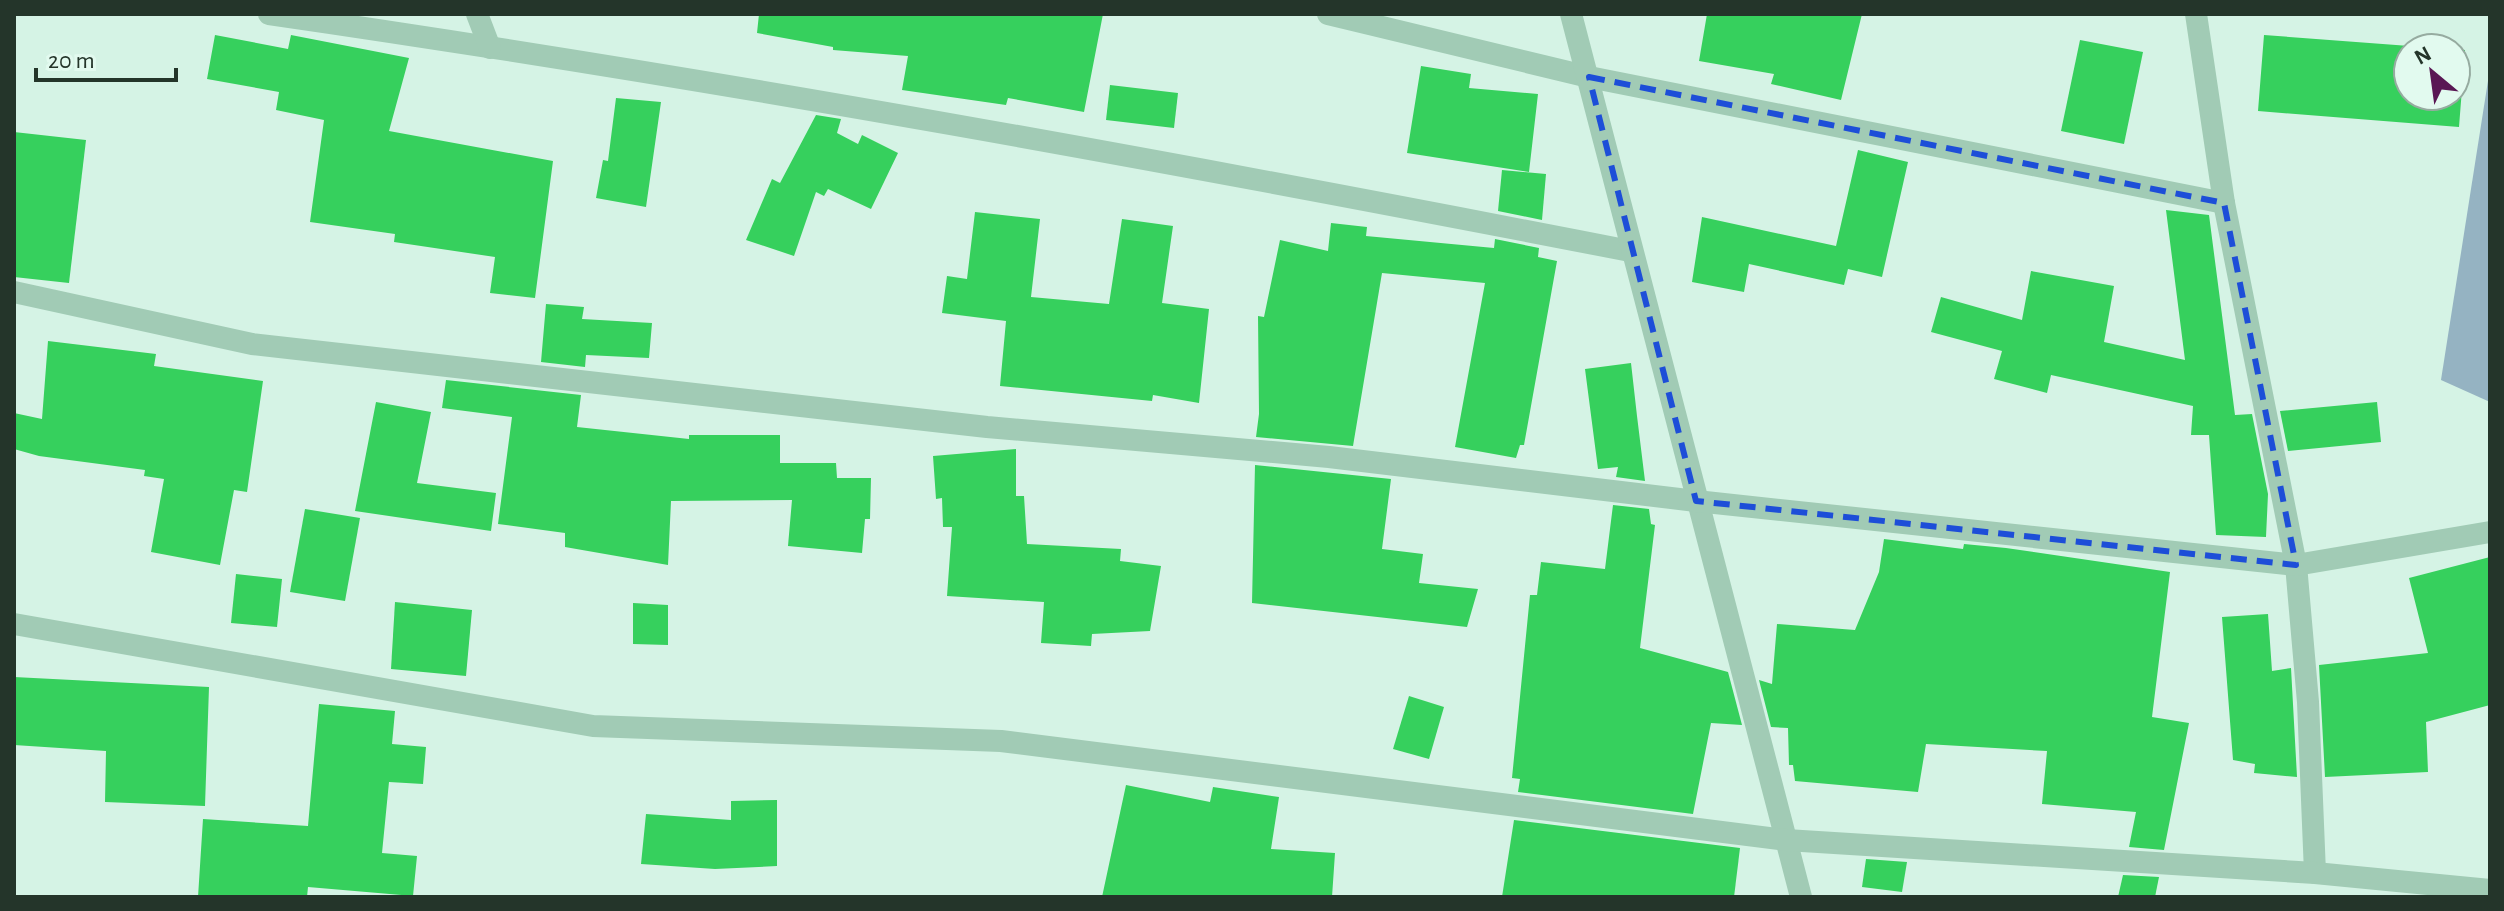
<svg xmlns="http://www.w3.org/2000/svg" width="2504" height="911" viewBox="0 0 2504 911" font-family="'Alegreya Sans',sans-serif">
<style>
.green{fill:#95b3c2}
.building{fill:#36d05d}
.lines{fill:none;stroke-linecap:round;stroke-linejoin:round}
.minor{stroke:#a1cbb5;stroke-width:22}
.marked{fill:none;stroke:#1d4ed8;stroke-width:6;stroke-dasharray:16 10;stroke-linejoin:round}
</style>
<rect width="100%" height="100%" fill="#d5f3e5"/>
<polygon class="green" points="2490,68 2490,402 2441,380"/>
<g class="building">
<polygon points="759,14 1103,14 1084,112 1008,98 1006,105 902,90 908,56 833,50 833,47 757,33"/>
<polygon points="1707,14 1862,14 1841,100 1771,84 1774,74 1699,61"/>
<polygon points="215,35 288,49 291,35 409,58 389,131 553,161 535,298 490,293 495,257 394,242 395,234 310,222 324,120 276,110 279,92 207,79"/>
<polygon points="2264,35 2436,48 2408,48 2408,96 2456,96 2456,49 2465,50 2459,127 2258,111"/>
<polygon points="2080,40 2143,52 2124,144 2061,131"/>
<polygon points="1421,66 1471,74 1469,88 1538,94 1529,172 1407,153"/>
<polygon points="1110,85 1178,93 1174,128 1106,120"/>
<polygon points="616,98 661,102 646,207 596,198 603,160 608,161"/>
<polygon points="816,115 841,119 837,133 858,144 862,135 898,153 871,209 828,189 824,196 816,192 794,256 746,240 772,179 780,183"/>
<polygon points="14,132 86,140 69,283 14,277"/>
<polygon points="1858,150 1908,162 1882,277 1848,269 1844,285 1749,264 1744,292 1692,282 1702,217 1836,246"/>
<polygon points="1502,170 1546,174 1542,220 1498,211"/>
<polygon points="2166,210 2209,215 2235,415 2252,414 2268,494 2266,537 2216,535 2209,435 2191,435 2193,406 2051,375 2047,393 1994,379 2002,351 1931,332 1941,297 2022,320 2031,271 2114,286 2104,342 2185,360"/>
<polygon points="975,212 1040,219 1031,297 1109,304 1122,219 1173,226 1162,303 1209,309 1199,403 1153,395 1152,401 1000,386 1006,321 942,313 947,276 967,279"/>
<polygon points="1331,223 1367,227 1366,236 1494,248 1495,239 1539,248 1538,257 1557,261 1524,445 1520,445 1516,458 1455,447 1485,283 1382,273 1353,446 1256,437 1259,414 1258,316 1264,317 1280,240 1328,251"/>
<polygon points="546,304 584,307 582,319 652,323 649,358 586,355 585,367 541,362"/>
<polygon points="48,341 156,354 154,366 263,381 247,492 234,490 220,565 151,552 164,479 144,476 145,470 39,456 14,449 14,413 42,419"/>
<polygon points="1631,363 1637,416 1645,481 1616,477 1618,467 1598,469 1585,369"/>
<polygon points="446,380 581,395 577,427 689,439 689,435 780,435 780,463 836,463 837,478 871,478 870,519 865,519 862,553 788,546 792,500 671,501 668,565 565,547 565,533 498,524 512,417 442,408"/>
<polygon points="376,402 431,412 417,483 496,493 491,531 355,511"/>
<polygon points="2377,402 2381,442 2288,451 2280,411"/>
<polygon points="1016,449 1016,496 1024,496 1027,544 1121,549 1120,561 1161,566 1150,631 1092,634 1091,646 1041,643 1044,602 947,596 952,527 943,527 942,498 936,499 933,456"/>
<polygon points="1255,465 1391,479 1382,549 1423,554 1419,583 1478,589 1467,627 1252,603"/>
<polygon points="1613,505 1649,509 1651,524 1655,525 1640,648 1728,672 1742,725 1711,723 1693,814 1518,792 1520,779 1512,778 1530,595 1537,595 1541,562 1605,569"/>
<polygon points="305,509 360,518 345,601 290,592"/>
<polygon points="1884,539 1963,549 1964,544 2006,548 2170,572 2152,717 2189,723 2164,850 2129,847 2136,812 2042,804 2047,751 1926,744 1918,792 1795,781 1793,765 1789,765 1788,728 1771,727 1759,680 1772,684 1777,624 1855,630 1879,572"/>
<polygon points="2490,557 2490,705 2426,722 2428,772 2325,777 2319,665 2428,653 2409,578"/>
<polygon points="236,574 282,579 277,627 231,623"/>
<polygon points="395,602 472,610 466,676 391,669"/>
<polygon points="633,603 668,605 668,645 633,644"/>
<polygon points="2268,614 2272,671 2291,668 2297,777 2254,773 2255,764 2233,760 2222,617"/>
<polygon points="14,677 209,687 205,806 105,802 106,751 14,745"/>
<polygon points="1409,696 1444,707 1429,759 1393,749"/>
<polygon points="319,704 395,711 392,744 426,747 423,784 389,782 382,853 417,856 413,896 308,887 307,897 198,897 203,819 308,826"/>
<polygon points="1126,785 1210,802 1213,787 1279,797 1271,849 1335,853 1332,897 1102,897"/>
<polygon points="777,800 777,866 715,869 641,864 646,814 731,820 731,801"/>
<polygon points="1514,820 1740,848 1734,897 1502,897"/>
<polygon points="1866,859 1907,862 1902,892 1862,887"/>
<polygon points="2123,875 2159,877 2155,897 2118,897"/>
</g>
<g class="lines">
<g class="minor">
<path d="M 269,14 C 725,80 1178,163 1630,251"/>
<polyline points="477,14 490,48"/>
<polyline points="1328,14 1589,77 2224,203"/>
<polyline points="1571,14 1801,897"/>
<polyline points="2196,14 2224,203 2296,565 2308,702 2315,873"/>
<polyline points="14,292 252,344 987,427 1329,457 1696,501 2296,565 2490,532"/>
<polyline points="14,624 593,726 1001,741 1786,840 2315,873 2490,890"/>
</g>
</g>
<path class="marked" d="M 1589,77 L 2224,203 L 2296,565 L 1696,501 Z"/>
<rect width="2504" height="911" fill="none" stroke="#24352a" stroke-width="32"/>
<g transform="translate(2432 72) rotate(331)"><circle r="38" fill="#e2faef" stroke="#96aba0" stroke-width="2"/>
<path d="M0-6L14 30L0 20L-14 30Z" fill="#591754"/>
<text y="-12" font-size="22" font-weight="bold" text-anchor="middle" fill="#24352a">N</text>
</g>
<path d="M36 68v12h140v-12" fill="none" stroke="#24352a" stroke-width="4"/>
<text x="48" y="68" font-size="24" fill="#24352a" stroke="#e2faef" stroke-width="6" paint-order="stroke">20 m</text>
</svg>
